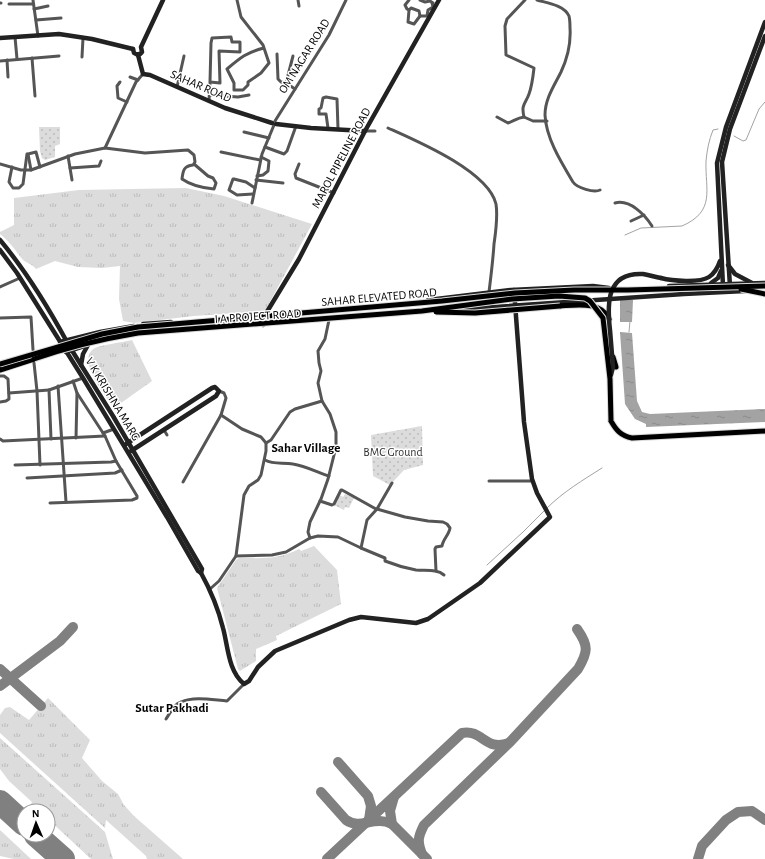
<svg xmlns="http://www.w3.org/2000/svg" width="765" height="859" viewBox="0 0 765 859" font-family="'Alegreya Sans',sans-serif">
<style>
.grass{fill:url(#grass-tufts)}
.park{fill:url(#park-dots)}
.water{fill:url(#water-ripples)}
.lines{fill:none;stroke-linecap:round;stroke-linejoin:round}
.stream{stroke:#a3a3a3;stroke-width:1}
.taxiway{stroke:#808080;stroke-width:10}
.runway{stroke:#808080;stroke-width:24}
.primary-casing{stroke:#dbdbdb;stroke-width:7}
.street{stroke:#555;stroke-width:3}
.secondary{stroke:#222;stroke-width:4.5}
.primary{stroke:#000;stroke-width:5}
.primary-bridge-casing{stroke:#dbdbdb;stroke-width:7;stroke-linecap:butt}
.secondary-bridge{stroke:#222;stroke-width:4.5}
.primary-bridge{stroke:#000;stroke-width:5}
.labels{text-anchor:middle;stroke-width:3;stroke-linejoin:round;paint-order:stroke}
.street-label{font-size:12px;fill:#000;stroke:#fff}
.park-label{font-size:12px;fill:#333;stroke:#fff}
.neighbourhood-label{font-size:13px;font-weight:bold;fill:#000;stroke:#fff}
</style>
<defs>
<pattern id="grass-tufts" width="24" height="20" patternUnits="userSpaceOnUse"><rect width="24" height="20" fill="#dcdcdc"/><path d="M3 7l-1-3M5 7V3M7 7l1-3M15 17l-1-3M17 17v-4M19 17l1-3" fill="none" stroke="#bbb"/></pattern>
<pattern id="park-dots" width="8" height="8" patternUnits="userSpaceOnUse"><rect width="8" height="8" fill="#dcdcdc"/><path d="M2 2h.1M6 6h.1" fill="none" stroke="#bbb" stroke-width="1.8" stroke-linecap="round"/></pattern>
<pattern id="water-ripples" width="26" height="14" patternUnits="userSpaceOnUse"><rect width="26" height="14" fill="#a3a3a3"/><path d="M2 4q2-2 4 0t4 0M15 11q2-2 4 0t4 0" fill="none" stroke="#8b8b8b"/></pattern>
</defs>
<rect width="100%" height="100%" fill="#fff"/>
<g class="grass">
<path d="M 186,188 L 224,196 L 312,224 L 265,311 L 194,316 L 134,323 L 123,321 L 119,299 L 120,266 L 102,268 L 78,267 L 55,261 L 36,269 C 32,264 27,263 23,260 C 15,250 10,242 0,234 L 0,232 L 14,225 L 14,198 L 79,190 Z"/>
<path d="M 132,340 L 152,381 L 114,408 C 106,396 75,359 95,348 C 101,345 124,342 132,340 Z"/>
<path d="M 314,546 L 337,570 L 341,604 L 276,636 L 277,640 L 256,649 L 256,661 L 240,671 L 238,669 L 217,588 L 236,560 L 239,558 C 263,558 277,560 299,549 L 301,551 Z"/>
<polygon points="48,698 90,740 82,758 102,781 118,794 124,805 134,816 183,859 147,859 146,856 106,820 105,828 0,733 0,715 5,708 10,707 29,720"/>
<polygon points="0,738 105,832 113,859 91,859 48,819 48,811 39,811 31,804 32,802 9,781 0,769"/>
<polygon points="0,830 31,859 14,859 0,856"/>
</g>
<g class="park">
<polygon points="39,127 60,127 60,144 55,146 55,157 45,160 42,158 40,151"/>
<polygon points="422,426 423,465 404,470 390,485 373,476 371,435"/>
<polygon points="338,494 343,497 345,494 354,498 349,508 345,507 344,510 334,505 338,499 337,497"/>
</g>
<g class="water">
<polygon points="620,300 633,300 632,322 620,322"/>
<polygon points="620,332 632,333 637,401 642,412 650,414 765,409 765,422 646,427 646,424 635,419 625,404"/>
</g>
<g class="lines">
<g class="stream">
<polyline points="734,136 743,141 746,140 759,109 765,102"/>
<path d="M 625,235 L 641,228 L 682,226 C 716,211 705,190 706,161 C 707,150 709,140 713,130 L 718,129"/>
<polyline points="629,332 630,321"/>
<path d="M 547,508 C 563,492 583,480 602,468"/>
<polyline points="487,565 523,532 545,510"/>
</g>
<g class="taxiway">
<polyline points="0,669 41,706"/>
<polyline points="0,686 60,641 73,627"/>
<polyline points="338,762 368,796 371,806 369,820"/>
<path d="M 321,792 L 346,820 C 358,828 366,821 380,821 C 384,821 388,822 392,824"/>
<polyline points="394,797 390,811 392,824 427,859"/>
<polyline points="0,799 12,813"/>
<path d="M 422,854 C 417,841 418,837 424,825 L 510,742 L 578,669 C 588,652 589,646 577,629"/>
<path d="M 327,859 L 462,733 C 483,729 485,752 509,743"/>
<polyline points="698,859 702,846 726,820 738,812 752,811 765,820"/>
</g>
<g class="runway">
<polyline points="0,802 24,824"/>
<polyline points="36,835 63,859"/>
</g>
<g class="primary-casing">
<g id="primary">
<path d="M 560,306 C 577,305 601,301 609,319"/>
<polyline points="613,357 616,367"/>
<polyline points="0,370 34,359"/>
<path d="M 611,421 C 616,430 621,436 632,438 L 765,431"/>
</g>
</g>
<g class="street">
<polyline points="33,0 38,36"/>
<path d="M 237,0 L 241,17 L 263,45 L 269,63 L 261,73 L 248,82 L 248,85 L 243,90 L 234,90 L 234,83 L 227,69 C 240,58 247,52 264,48"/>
<polyline points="298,0 299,6"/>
<polyline points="409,0 405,5 407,9 409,10 411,8 419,11 420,16 427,16 428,10 433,7 432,3"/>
<polyline points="420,0 425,2 430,1 433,3"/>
<path d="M 525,0 L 507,19 L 505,26 L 506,55 L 534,68 C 533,77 532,86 529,94 C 525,105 521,104 524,117 L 533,121 L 547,121"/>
<path d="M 537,0 C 547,3 564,5 569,16 C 570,20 570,24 570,28 C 571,43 567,59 561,72 C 554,86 545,99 545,115 C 546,138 561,162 573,182 C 577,188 594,193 600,190"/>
<polyline points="0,3 1,3"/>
<polyline points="9,4 33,4"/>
<polyline points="34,9 48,6"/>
<polyline points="409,10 408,22 414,24 420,16"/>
<polyline points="36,20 61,18"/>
<polyline points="15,37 17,59"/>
<polyline points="277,54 278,79 281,82 286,83"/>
<polyline points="293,56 286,83 295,89"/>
<polyline points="82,57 83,38"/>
<polyline points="32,58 35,96"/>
<polyline points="7,60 8,77"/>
<polyline points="0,61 59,56"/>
<polyline points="130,77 138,80"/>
<polyline points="120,82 117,86 118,98 127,102"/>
<polyline points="177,87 184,56"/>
<polyline points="210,95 238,97 249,95"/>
<polyline points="209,101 210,82 220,83 219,51 240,52 240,42 232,42 231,37 212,38 211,43 210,82"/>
<path d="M 497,117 L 508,123 C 514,121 517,118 524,117"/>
<polyline points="275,121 329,35 346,0"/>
<polyline points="328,128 326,114 319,114 319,109 321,108 323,98 326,97 337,99 338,129"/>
<path d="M 388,128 C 417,141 488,171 496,204 C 498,217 496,230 494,244 C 493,260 491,276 489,292"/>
<polyline points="365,131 375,131"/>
<polyline points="244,132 269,138"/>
<polyline points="265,147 284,154 287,151 296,126"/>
<path d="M 105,148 L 145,153 L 188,150 L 194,155 L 195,162 L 193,165 C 184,166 183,170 182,179 C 192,186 203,188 214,189 L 216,183 L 213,178 L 208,176 L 194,164"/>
<polyline points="221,152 260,160"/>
<polyline points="68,156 72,180"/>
<polyline points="0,164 21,170 31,170 75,154 105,148 136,82 143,74"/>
<polyline points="299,164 295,174 296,178 334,193"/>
<polyline points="12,167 9,182 13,188 19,188 23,184 27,154"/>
<polyline points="70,168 99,166 101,161"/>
<polyline points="31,170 28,154 36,152 40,167"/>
<polyline points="257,176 263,175 268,171 269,161 261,157"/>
<polyline points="256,180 283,183"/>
<polyline points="253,194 237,195 229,190 233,179 234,179 246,182 255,188"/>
<polyline points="252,203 262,154 274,125"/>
<path d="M 615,203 C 630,199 645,215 652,226"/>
<polyline points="631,221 644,215"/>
<polyline points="0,287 20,278"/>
<polyline points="0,318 31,317 33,350"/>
<polyline points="34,363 37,391 40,465"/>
<polyline points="0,376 4,376 8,379 9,399 6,401 0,402"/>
<polyline points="73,381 77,393 76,438"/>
<polyline points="58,386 66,502"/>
<polyline points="9,393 49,390"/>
<polyline points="164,430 167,435"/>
<polyline points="103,433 114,429"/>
<polyline points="0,439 3,441 105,436"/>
<polyline points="51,439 49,390 83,378"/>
<polyline points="266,443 271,440 290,412 295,409 322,401"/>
<path d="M 265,460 C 274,465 283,462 293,464 C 305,466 317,472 329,476"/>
<polyline points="15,465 111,462 116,461"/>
<polyline points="27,478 115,473 122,470"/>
<polyline points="489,481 533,481"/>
<polyline points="183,482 221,415 226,398 224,393 219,391"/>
<polyline points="320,501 332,505 334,504 341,490 342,490 376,509"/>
<polyline points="50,503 132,500 137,498 137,496 116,461 105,436 77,393"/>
<path d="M 377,509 L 405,517 L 428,521 L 443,522 L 447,524 L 450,528 C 449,535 443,539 442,546 L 436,547 L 435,549 L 436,571"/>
<polyline points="310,538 308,532 310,522 321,499 328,479 336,447 336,432 330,414 322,401 318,383 321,371 319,363 318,351 325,339 329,320"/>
<path d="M 361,548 L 385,558 L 385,561 C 395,565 405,568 416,570 C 426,571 437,569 444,575"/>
<polyline points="236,556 272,555 286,552 310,538 318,536 338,537 361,548 367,520 377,509 392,483"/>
<polyline points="210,589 219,581 236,556 244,495 249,486 258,480 261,475 266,451 266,443 261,437 242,429 221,415"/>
<path d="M 166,719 C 170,713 174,704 181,702 C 194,696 213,700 227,701 L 244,684"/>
</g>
<g class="secondary">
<polyline points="0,38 59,34 92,39 133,49"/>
<path d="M 133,49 L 134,53 C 137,55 140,55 142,52 L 141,47 L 163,0"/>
<polyline points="138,55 143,74 150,75 225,108 272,123"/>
<polyline points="276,124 311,128 365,131"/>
<path d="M 0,240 C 26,271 48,307 67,342"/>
<path d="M 0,250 L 17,273 L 83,378 L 167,517 L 198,571 L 201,573 C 211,591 218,608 223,628 C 228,646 228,671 244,684 L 249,681 L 258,667 L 275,651 L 349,620 L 361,617 L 416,623 L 428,619 L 480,583 L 550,517 L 537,493 L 532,479 L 524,422 L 514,290"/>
<polyline points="728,265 735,274 752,283"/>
<path d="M 661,278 C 672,281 700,283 709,277 C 715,273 718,267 720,261"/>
<polyline points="711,283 718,278 721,271"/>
<polyline points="669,286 765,283"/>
<polyline points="723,286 717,163 726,127 765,22"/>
<polyline points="730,286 722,162 730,129 765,36"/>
<polyline points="428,300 511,290 593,286 609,288"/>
<polyline points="451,310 684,294 745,291"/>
<polyline points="143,324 171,322"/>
<polyline points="263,325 265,315 299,259 365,131 439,0"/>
<polyline points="60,342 100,332 134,326"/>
<polyline points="71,349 113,416 202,569 201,573"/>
<polyline points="66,352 84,346"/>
<polyline points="81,365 83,354 88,345"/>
<polyline points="126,444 212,388 215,387 219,391 216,396 131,451"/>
</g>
<use href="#primary" class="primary"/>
<g class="primary-bridge-casing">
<g id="primary-bridge">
<polyline points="741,289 765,294"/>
<polyline points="436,312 475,313 560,306"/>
<path d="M 34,359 C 68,347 102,339 138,333 L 422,311 L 512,299 L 559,296 L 585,298 L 590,301 L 603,318 L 610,379 L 611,421"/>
<polyline points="0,364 102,334 138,327 442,301 515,293 574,290 628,290 765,286"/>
</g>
</g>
<path class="secondary-bridge" d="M 611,375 L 613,367 C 612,354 611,342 610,330 C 607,304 606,272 643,274 C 649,275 655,277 661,278"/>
<use href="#primary-bridge" class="primary-bridge"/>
</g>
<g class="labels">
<g class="street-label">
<text transform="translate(304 56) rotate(-58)" y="4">OM NAGAR ROAD</text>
<text transform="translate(201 86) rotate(23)" y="4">SAHAR ROAD</text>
<text transform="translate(341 158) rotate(-62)" y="4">MAROL PIPELINE ROAD</text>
<text transform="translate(379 297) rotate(-5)" y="4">SAHAR ELEVATED ROAD</text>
<text transform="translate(258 316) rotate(-4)" y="4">I A PROJECT ROAD</text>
<text transform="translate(113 399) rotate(59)" y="4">V K KRISHNA MARG</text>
</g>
<g class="park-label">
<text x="393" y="456">BMC Ground</text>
</g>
<g class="neighbourhood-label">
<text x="306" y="452">Sahar Village</text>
<text x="172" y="712">Sutar Pakhadi</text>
</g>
</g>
<g transform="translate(36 823) rotate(358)"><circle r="19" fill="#ffffff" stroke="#999999"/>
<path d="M0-3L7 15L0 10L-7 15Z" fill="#000000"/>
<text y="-6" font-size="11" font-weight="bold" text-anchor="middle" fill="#000000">N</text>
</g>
</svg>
